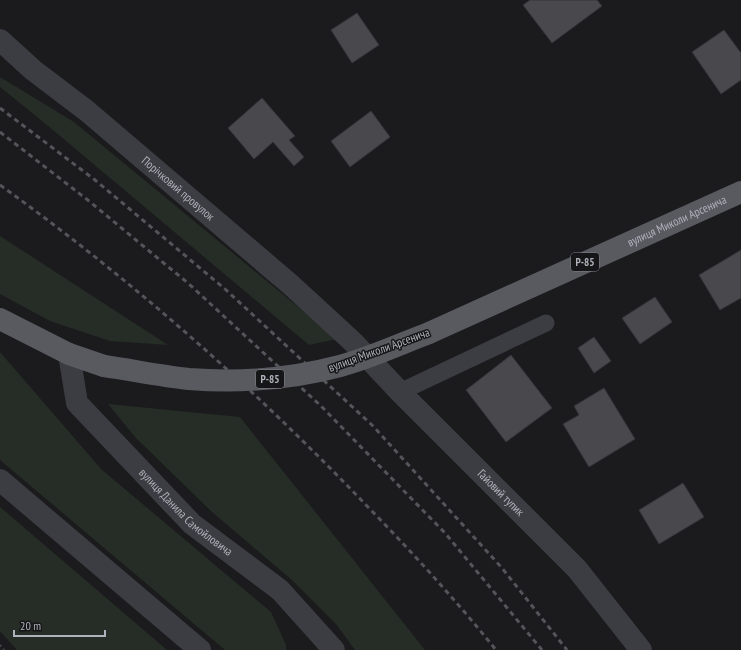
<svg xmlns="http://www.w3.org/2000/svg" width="741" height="650" viewBox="0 0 741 650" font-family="'PT Sans Narrow',sans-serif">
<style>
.green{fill:#252d26}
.building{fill:#48484d;stroke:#353539}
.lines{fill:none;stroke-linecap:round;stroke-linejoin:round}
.path{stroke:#424449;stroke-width:2.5;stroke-dasharray:2 3;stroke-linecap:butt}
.service{stroke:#3c3d42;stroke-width:17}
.minor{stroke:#3c3d42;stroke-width:22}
.primary{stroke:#585a60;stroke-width:22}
.rail{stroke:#53555a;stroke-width:3;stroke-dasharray:5 4;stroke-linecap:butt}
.primary-bridge{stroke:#585a60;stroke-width:22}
.labels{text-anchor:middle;stroke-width:3;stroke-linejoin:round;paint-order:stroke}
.shield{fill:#161618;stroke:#81838a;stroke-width:1}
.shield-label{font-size:11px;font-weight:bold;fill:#afb2bb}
.street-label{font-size:12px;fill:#afb2bb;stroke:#161618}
</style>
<rect width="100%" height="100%" fill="#1b1b1d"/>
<g class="green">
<polygon points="0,77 74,122 337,339 309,345 47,125 0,87"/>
<polygon points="0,236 168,345 110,341 50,321 0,294"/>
<polygon points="0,352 101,469 271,612 286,645 286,650 225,650 0,460"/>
<polygon points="108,404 240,417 425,650 355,650 336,624 292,580 212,512 136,438"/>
<polygon points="0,507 167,650 17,650 0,631"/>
</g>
<g class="building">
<polygon points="530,0 597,0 602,6 552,43 523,5"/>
<polygon points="357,13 379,45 352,63 331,30"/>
<polygon points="724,30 741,53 741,80 721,94 692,52"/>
<polygon points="262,98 295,136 289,140 304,157 294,166 273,142 254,159 228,128"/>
<polygon points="371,111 390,137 350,167 331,141"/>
<polygon points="741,250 741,298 720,310 699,275"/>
<polygon points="655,297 672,322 640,344 622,318"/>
<polygon points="594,337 611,361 594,373 578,348"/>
<polygon points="511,355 552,408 506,442 466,390"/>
<polygon points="604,388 635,439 589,467 563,424 579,415 574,406"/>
<polygon points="683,483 704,517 659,544 639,510"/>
</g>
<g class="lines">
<polyline class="path" points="0,645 4,650"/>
<polyline class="service" points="400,392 546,323"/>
<g class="minor">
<path id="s1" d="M 0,40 L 33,70 L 87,111 L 291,285 L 353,342 L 400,392 L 577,569 L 641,650"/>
<path id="s2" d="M 69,354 L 77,403 L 192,524 L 280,590 L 334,650"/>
<polyline points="0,480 200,650"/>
</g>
<g class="primary">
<polyline points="0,319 69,354 104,366"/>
<path id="s3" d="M 429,333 L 741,192"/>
</g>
<g class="rail">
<polyline points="0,108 95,180 225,289 373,426 502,568 567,650"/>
<polyline points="0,132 89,201 189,284 321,406 445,533 542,650"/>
<path d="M 0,185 C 132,280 254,388 366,505 C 411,551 455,599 496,650"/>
</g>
<path class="primary-bridge" d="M 104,366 C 132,370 161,376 189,379 C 240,383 291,379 340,366 C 370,358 400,344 429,333"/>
</g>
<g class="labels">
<g class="shield">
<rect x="571" y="253" width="28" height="18" rx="3"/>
<rect x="256" y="370" width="28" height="18" rx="3"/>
</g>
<g class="shield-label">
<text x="585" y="266">Р-85</text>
<text x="270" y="383">Р-85</text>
</g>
<g class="street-label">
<text dy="4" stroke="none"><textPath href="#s1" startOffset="232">Порічковий провулок</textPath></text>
<text dy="4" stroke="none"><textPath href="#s3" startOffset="272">вулиця Миколи Арсенича</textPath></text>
<text transform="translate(379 350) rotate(-20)" y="4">вулиця Миколи Арсенича</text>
<text dy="4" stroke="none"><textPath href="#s1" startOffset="676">Гайовий тупик</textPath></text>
<text dy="4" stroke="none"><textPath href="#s2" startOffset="204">вулиця Данила Самойловича</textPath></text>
</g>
</g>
<path d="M14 630v6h91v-6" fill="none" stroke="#afb2bb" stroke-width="2"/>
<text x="20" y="630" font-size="12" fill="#afb2bb" stroke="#161618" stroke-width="3" paint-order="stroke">20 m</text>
</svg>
